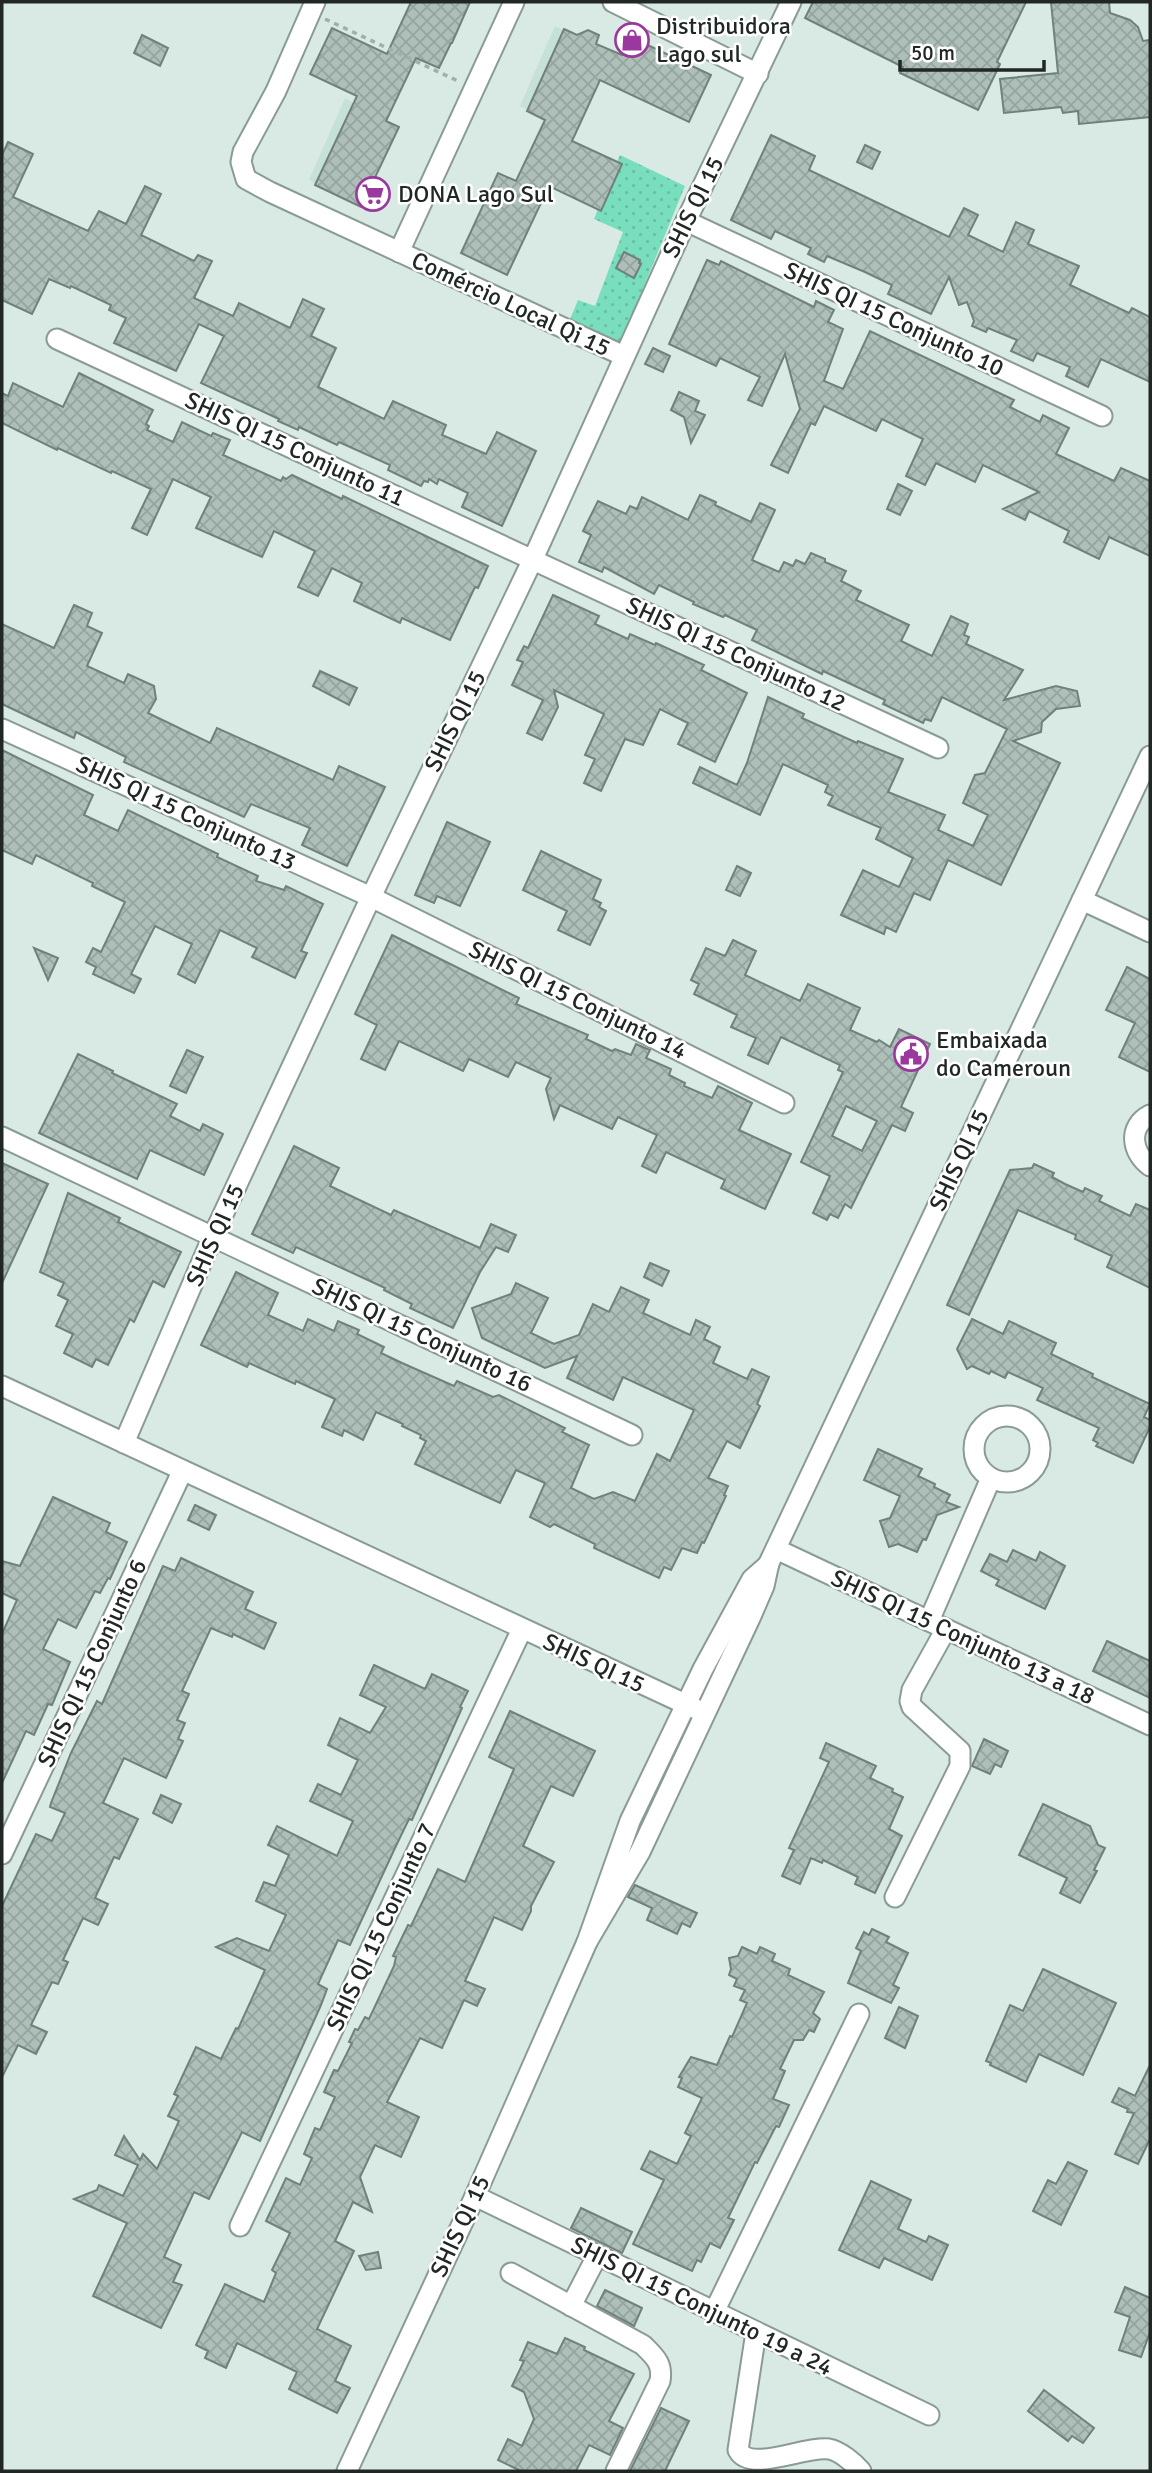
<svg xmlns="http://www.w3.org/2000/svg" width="1152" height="2473" viewBox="0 0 1152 2473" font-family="Signika,sans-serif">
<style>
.built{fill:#c6e1d7}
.grass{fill:url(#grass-dots)}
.building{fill:url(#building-cross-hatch);stroke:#70817b;stroke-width:2;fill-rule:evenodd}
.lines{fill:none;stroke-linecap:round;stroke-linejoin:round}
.minor-casing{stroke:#8a9b95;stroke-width:23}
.path{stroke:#a0afaa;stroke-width:3.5;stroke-dasharray:5 5;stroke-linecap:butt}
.minor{stroke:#fff;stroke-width:19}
.labels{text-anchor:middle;stroke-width:5;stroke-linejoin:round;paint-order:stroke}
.poi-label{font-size:24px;fill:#202725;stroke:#fff;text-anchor:start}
.street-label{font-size:24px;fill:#202725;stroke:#fff}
</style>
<defs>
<pattern id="grass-dots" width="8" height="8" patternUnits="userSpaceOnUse" patternTransform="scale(1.75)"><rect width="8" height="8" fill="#78debe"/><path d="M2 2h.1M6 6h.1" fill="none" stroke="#68bea3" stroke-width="1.8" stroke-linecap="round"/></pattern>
<pattern id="building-cross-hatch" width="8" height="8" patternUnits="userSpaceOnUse" patternTransform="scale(1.75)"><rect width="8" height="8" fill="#adbfb8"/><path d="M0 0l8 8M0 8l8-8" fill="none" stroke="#95a49e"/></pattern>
</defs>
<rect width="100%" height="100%" fill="#d8eae3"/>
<g class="built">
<polygon points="555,26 605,51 568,127 520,106"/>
<polygon points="345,98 387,123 354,202 309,180"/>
</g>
<polygon class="grass" points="620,155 685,186 619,347 569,322 578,300 595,306 623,232 594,219"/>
<g class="building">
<polygon points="411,2 470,2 452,43 451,43 439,68 416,58 386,121 399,127 361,207 315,185 357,96 310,74 332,28 387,54"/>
<polygon points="813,2 1026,2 997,62 1000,64 978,110 900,73 903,67 805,18"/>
<polygon points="1051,2 1109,2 1110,13 1130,20 1138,27 1143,41 1150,40 1150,117 1079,124 1078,111 1063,113 1061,107 1004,113 1000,79 1058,73"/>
<polygon points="564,29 577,35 588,30 599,35 596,44 622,55 631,37 711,75 689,122 600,80 572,141 622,164 601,211 549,186 507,275 461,253 498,173 516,181 545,120 527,111"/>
<polygon points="142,35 168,48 160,66 134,53"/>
<polygon points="771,135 815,156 809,170 949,237 964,208 978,215 968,235 1003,252 1016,222 1034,230 1028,244 1079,266 1070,285 1129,313 1132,308 1150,317 1150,382 1101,359 1088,387 1066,376 1070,367 1037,353 1033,361 1011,351 1017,340 988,328 986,332 972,326 974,321 967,302 959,305 949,277 931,314 888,294 892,285 865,272 827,256 824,262 808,254 811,248 775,231 771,239 731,220"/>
<polygon points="8,142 33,154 13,197 88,231 99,211 126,224 145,186 161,194 141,235 194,261 198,255 212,261 194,298 233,316 239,303 290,328 303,299 324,309 311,336 336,348 318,387 384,419 393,401 446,425 442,435 486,454 497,432 536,451 502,526 462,507 468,493 439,479 437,484 429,479 428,482 424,481 421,486 388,470 390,465 339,442 337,445 299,427 298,430 278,421 279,419 201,383 224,336 199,324 176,371 114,343 126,318 109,310 111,305 71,286 70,288 49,279 32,314 2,300 2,155"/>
<polygon points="865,145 880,152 872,169 857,162"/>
<polygon points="624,252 640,260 639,263 641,264 634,278 616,268"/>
<polygon points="707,260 719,265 721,261 814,307 816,301 834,310 828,322 843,329 824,381 843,389 870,331 1014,400 1010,407 1040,422 1043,415 1069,428 1056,454 1114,481 1121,468 1150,481 1150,556 1109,537 1099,559 1064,542 1069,531 1029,511 1025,520 1003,509 1039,492 983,465 975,482 936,463 925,485 906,476 923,439 882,419 876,431 824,406 815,425 811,423 788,473 771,465 800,409 785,354 762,406 748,400 760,377 720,358 716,366 669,344"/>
<polygon points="653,348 670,356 663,372 645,364"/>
<polygon points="79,373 153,410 146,424 149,426 147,430 173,442 182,422 211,436 213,433 230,440 223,455 281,481 283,477 286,479 292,475 342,499 343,496 488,566 478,588 475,587 450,640 402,618 400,623 354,601 362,583 332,568 318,596 298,587 315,551 274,531 262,557 196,528 211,497 173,479 147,535 132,528 151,489 112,471 111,473 58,448 57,450 2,423 2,393 8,396 13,383 63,407"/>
<polygon points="679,392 699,401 695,411 705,415 691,443 684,417 671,410"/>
<polygon points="898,484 912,491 900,515 887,509"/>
<polygon points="700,495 716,502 715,505 751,522 760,503 775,510 752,560 779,572 784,562 793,566 796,560 805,564 811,553 825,559 825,562 846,571 841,581 861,591 856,600 909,625 901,641 932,656 951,616 968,624 964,635 969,637 966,644 1023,670 1004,700 1056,686 1077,691 1080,706 1056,709 1042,722 1041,732 1013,741 1060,763 1001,885 948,860 930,900 914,893 896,932 886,927 884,934 841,915 863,870 899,887 913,858 876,839 881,828 828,805 833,796 825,792 828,785 783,764 760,815 693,783 700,767 737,785 747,763 768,697 804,714 802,718 857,743 858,741 903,759 888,792 945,815 938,830 973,846 988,815 963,803 975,775 985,773 1007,729 942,697 931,721 925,719 923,723 883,704 885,700 823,671 822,674 752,640 757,630 725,615 723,617 693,604 694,602 659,585 654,594 604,567 602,572 579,562 591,535 583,531 598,501 626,514 630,506 637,509 642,497 688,520"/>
<polygon points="553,595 599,616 595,624 628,639 630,634 655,645 656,643 704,665 701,670 747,693 715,762 678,744 688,723 660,709 643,745 625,739 601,791 584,783 595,759 585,755 604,714 554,690 558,707 542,740 527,733 543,700 512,685 523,662 517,660 524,646 528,648"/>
<polygon points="74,605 92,613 87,626 102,633 87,666 124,683 128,674 154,686 156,699 148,713 210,743 217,728 333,780 339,766 385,787 347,866 302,845 310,828 251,804 244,817 124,762 126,757 76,732 74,738 2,704 2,624 54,648"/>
<polygon points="320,671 357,688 349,705 313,686"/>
<polygon points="2,750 93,795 84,815 118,831 128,810 218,854 217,857 258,876 256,881 284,890 286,886 323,904 301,951 307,953 295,978 252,957 257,948 220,930 195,983 178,974 192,944 155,926 131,974 141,979 134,993 93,974 96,967 86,962 93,948 101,952 125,902 92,886 93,883 36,855 32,864 2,850"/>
<polygon points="447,822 490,842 460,906 437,896 434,903 415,895"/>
<polygon points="541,851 601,880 593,899 601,903 599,907 606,911 590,945 558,930 567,911 523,890"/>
<polygon points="737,866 751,873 740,896 726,890"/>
<polygon points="392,935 519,998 516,1004 588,1035 586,1039 612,1051 615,1049 631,1055 636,1044 650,1050 646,1058 671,1069 669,1075 685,1083 684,1086 712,1098 718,1086 752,1103 739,1130 791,1154 765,1209 721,1188 725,1180 666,1152 656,1173 642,1166 657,1135 618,1117 612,1129 560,1105 554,1119 546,1089 551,1078 516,1062 508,1077 469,1059 463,1071 399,1041 385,1070 361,1059 377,1025 355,1014"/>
<path d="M 733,940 L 756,951 L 745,975 L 800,1001 L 808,984 L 860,1008 L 850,1030 L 877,1042 L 879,1040 L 890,1047 L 899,1029 L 930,1044 L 901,1107 L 913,1113 L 905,1131 L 892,1125 L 851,1208 L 845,1204 L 838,1218 L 830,1214 L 827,1220 L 813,1213 L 830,1176 L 801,1162 L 843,1072 L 838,1070 L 840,1065 L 781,1037 L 768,1064 L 748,1055 L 756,1038 L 731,1027 L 737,1015 L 694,994 L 699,984 L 691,980 L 706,948 L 725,956 ZM 846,1106 L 877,1121 L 862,1151 L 832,1136 Z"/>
<polygon points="34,948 58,958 48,980"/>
<polygon points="1127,967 1150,979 1150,1072 1119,1057 1135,1023 1106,1010"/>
<polygon points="187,1050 203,1057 186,1093 170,1086"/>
<polygon points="78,1054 113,1071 112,1073 177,1104 170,1116 200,1131 203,1124 223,1134 204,1175 150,1150 137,1179 39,1133"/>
<polygon points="294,1146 339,1168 330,1186 391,1215 394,1210 480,1248 491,1224 516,1235 508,1252 496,1247 480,1272 453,1328 410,1308 412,1304 384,1290 385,1288 370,1281 296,1247 293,1253 252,1234"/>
<polygon points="2,1163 48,1184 2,1283"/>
<polygon points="1034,1164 1054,1173 1052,1177 1065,1184 1083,1192 1085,1188 1102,1196 1099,1201 1130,1216 1136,1204 1150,1210 1150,1288 1107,1267 1112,1256 1075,1239 1076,1235 1018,1210 969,1315 947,1305 1010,1170 1032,1168"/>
<polygon points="68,1193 120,1218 118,1222 181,1252 164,1287 153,1281 134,1322 130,1319 108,1365 96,1359 92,1367 64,1353 73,1334 56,1326 68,1300 58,1295 64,1283 40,1272"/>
<polygon points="650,1263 669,1271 662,1286 644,1277"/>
<polygon points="236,1272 278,1293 268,1315 303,1331 308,1319 334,1331 338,1321 359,1330 357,1334 384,1347 381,1353 402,1363 454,1386 457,1381 493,1397 499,1395 565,1428 562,1432 589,1445 571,1488 594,1499 613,1492 635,1501 657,1454 670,1461 694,1410 623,1377 613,1400 567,1378 577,1356 545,1368 482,1338 472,1308 511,1294 516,1283 548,1298 531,1333 554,1344 579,1335 593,1304 609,1312 621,1287 649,1300 643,1313 690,1335 696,1320 710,1327 704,1339 720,1347 713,1363 747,1379 752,1369 769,1377 757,1404 760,1406 740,1448 727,1441 708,1478 728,1486 724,1495 726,1496 704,1543 702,1542 697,1553 682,1548 671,1570 664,1567 659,1578 594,1548 595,1544 554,1524 550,1527 530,1517 545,1483 516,1470 500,1503 415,1464 426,1441 420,1438 421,1435 402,1426 403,1424 376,1412 363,1440 344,1430 342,1436 322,1427 335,1399 296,1381 295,1384 249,1363 247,1367 201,1345"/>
<polygon points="972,1319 1003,1334 1009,1321 1056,1343 1051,1354 1093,1374 1092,1377 1150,1404 1144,1417 1150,1420 1150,1427 1133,1463 1096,1446 1098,1443 1093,1440 1099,1428 1037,1400 1043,1388 1008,1372 1005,1378 991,1371 989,1374 972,1366 967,1369 957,1349"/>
<polygon points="878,1449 922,1469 918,1476 935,1484 934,1487 950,1495 946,1502 959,1507 937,1515 926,1540 923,1539 917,1552 898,1544 889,1547 880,1521 890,1518 900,1496 864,1480"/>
<polygon points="53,1497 110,1523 106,1532 127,1542 110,1579 108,1578 100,1593 95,1591 76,1628 58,1619 43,1649 70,1662 52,1705 48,1704 34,1735 26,1731 2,1783 2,1634 17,1600 2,1593 2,1561 20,1566"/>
<polygon points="195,1505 216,1515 209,1530 188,1520"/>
<polygon points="1013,1550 1036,1561 1040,1552 1065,1566 1045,1609 996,1585 999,1580 981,1571 990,1554 1007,1562"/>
<polygon points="181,1558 253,1592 245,1609 276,1623 264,1649 233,1634 232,1637 211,1628 182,1691 189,1694 177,1720 185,1723 178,1739 183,1741 166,1778 124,1758 103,1803 138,1819 119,1859 114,1857 95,1898 108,1904 98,1925 83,1918 63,1960 68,1962 58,1984 52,1982 31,2025 47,2032 36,2054 18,2045 2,2077 2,1906 36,1834 52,1841 65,1813 50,1807 51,1803 71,1753 97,1701 102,1704 163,1566 175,1571"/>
<polygon points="1107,1641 1150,1661 1150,1698 1093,1671"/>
<polygon points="374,1665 425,1689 432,1674 468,1691 460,1707 462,1708 412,1820 409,1819 395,1848 350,1945 338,1940 318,1984 327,1989 321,2005 260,2141 242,2132 209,2199 194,2192 164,2257 181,2265 173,2282 182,2285 161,2328 93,2296 127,2223 74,2199 97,2190 99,2185 123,2196 138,2165 115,2155 124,2136 140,2160 143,2154 157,2169 179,2121 168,2116 178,2096 174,2094 196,2047 221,2059 236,2028 238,2029 265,1970 216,1947 237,1938 269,1951 286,1915 256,1901 264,1882 275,1886 289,1855 268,1845 277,1826 337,1856 353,1821 310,1801 318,1784 341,1795 358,1760 328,1745 340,1718 370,1733 386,1707 360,1695"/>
<polygon points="510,1711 595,1751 573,1796 551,1786 523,1846 554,1862 531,1906 531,1911 522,1930 494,1917 465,1981 485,1989 477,2006 464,2000 442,2048 420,2038 387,2102 419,2117 401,2157 375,2145 360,2177 372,2212 353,2202 335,2241 354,2251 317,2329 351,2346 335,2381 350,2388 337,2413 289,2389 297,2372 237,2343 226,2368 205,2358 208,2351 196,2345 225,2284 264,2302 276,2273 272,2270 290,2233 266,2221 286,2178 300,2185 312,2158 304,2154 315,2128 320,2130 335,2097 324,2092 334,2070 338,2071 352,2043 349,2042 355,2029 358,2030 365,2017 369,2019 394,1966 396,1957 393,1956 408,1925 411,1926 438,1869 465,1882 514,1769 489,1757"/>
<polygon points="984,1739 1008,1751 1001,1767 995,1764 990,1774 972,1766"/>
<polygon points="826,1743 876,1766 870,1778 893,1789 892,1792 903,1797 889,1829 902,1836 875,1893 855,1884 858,1877 823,1860 822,1863 811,1858 800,1884 782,1876 794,1850 789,1848 829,1762 820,1758"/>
<polygon points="161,1795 181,1804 172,1823 153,1813"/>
<polygon points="1043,1804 1090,1826 1098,1845 1105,1848 1094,1870 1097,1871 1080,1903 1060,1893 1067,1878 1019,1855"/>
<polygon points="635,1885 697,1913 690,1927 682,1923 677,1934 647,1920 652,1908 628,1897"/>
<polygon points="872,1929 889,1937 886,1942 908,1953 893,1985 899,1988 891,2003 848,1983 861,1951 856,1948 864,1932 869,1935"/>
<polygon points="742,1947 757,1954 760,1947 775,1954 772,1961 790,1969 788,1975 824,1992 813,2013 820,2019 814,2032 809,2030 803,2040 794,2040 780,2069 785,2071 773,2099 789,2105 779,2127 776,2126 757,2163 755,2162 728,2218 734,2220 720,2248 710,2243 701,2262 697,2260 692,2271 633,2244 664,2180 641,2169 650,2151 677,2164 691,2136 685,2133 702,2098 678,2087 682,2078 679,2077 691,2057 717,2065 730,2036 732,2037 747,2003 740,2000 745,1990 734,1986 737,1979 729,1975 731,1969 729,1958 738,1956"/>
<polygon points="1043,1969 1116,2003 1083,2075 1039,2054 1026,2082 990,2065 991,2063 986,2061 1010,2005 1023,2011"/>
<polygon points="899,2007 918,2016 905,2048 885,2038"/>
<polygon points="1150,2065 1150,2139 1138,2164 1115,2154 1134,2113 1127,2112 1128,2109 1112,2102 1119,2088 1135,2096"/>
<polygon points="1068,2162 1087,2171 1061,2225 1033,2211 1048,2180 1056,2184"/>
<polygon points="871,2181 911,2200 898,2229 926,2242 929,2236 948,2245 932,2280 884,2258 879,2268 839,2250"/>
<polygon points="581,2208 632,2232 622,2253 571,2228"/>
<polygon points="378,2252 381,2268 366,2270 359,2256"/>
<polygon points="1125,2287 1150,2298 1150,2332 1141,2357 1119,2350 1130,2317 1115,2312"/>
<polygon points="605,2290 642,2308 634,2326 597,2306"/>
<polygon points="565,2338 585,2347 584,2350 634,2374 609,2421 623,2428 610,2455 589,2445 576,2471 521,2471 498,2460 508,2439 522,2446 534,2419 524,2392 512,2386 524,2361 520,2360 528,2342 557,2354"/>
<polygon points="1044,2390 1094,2428 1083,2443 1072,2436 1068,2441 1028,2411"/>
<polygon points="661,2408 689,2421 665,2471 630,2471"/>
</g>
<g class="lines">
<g class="minor-casing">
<g id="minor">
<polyline points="315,2 276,91 243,152 241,162 246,179 270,192 624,356"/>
<polyline points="613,2 758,74"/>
<polyline points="686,221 1102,416"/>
<polyline points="399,252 514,2"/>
<polyline points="57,339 938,748"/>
<polyline points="2,729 371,897 784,1103"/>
<polyline points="1082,900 1150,932"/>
<path d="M 1150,1115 C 1127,1127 1132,1153 1150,1166"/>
<polyline points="2,1137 632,1435"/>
<polyline points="2,1386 696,1709"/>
<circle cx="1007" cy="1449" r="33"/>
<polyline points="124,1443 213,1236 371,897 533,559 686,221 791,2"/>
<polyline points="776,1549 1150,1725"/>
<polyline points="929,1621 991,1478"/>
<polyline points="2,1854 182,1472"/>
<polyline points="895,1897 960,1766 960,1751 912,1707 910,1701 912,1690 946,1629"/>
<polyline points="587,1942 640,1852 751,1616 764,1586 769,1563 1150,756"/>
<polyline points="475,2196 929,2415"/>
<polyline points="240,2226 522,1629"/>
<path d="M 511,2273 L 643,2345 C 655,2357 663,2363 660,2381 L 616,2471"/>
<polyline points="571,2306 597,2256"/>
<polyline points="714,2312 859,2014"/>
<path d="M 756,2332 L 738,2450 C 750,2473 803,2446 829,2449 C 840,2451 854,2463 861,2471"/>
<polyline points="347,2471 475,2196 587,1942 630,1821 703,1669 752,1579 769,1564"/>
</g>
</g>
<polyline class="path" points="325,19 458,81"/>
<use href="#minor" class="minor"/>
</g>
<defs>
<g id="shop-ring" transform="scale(1.75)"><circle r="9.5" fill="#fff" stroke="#9a389e" stroke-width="1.5"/><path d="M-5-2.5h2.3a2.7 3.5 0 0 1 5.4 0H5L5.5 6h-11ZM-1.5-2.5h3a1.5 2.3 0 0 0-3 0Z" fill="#9a389e"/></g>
<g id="supermarket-ring" transform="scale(1.75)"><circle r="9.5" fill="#fff" stroke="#9a389e" stroke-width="1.5"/><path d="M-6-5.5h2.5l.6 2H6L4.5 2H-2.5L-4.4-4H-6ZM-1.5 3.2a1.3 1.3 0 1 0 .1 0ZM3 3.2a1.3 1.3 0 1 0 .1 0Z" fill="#9a389e"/></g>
<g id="civic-ring" transform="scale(1.75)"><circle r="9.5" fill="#fff" stroke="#9a389e" stroke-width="1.5"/><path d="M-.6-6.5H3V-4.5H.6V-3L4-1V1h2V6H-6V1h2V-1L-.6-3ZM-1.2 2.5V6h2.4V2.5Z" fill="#9a389e"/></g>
</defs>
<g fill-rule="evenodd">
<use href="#shop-ring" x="632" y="40"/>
<use href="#supermarket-ring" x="373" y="194"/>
<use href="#civic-ring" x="911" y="1054"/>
</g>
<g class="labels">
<g class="poi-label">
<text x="656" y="34">Distribuidora<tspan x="656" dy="28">Lago sul</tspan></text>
<text x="398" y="202">DONA Lago Sul</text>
<text x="936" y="1048">Embaixada<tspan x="936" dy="28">do Cameroun</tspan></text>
</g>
<g class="street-label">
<text transform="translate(693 207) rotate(-64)" y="8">SHIS QI 15</text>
<text transform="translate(511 304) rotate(25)" y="8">Comércio Local Qi 15</text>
<text transform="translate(894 319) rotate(25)" y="8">SHIS QI 15 Conjunto 10</text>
<text transform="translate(295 449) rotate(25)" y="8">SHIS QI 15 Conjunto 11</text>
<text transform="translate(736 654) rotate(25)" y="8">SHIS QI 15 Conjunto 12</text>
<text transform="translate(455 721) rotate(-64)" y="8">SHIS QI 15</text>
<text transform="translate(186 813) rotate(25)" y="8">SHIS QI 15 Conjunto 13</text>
<text transform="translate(578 1000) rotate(26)" y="8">SHIS QI 15 Conjunto 14</text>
<text transform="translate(959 1160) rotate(-65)" y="8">SHIS QI 15</text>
<text transform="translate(215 1235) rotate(-66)" y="8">SHIS QI 15</text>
<text transform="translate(422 1335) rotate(25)" y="8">SHIS QI 15 Conjunto 16</text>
<text transform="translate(963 1637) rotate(25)" y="8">SHIS QI 15 Conjunto 13 a 18</text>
<text transform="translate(92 1663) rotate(-65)" y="8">SHIS QI 15 Conjunto 6</text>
<text transform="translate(594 1663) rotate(25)" y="8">SHIS QI 15</text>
<text transform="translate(381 1927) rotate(-65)" y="8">SHIS QI 15 Conjunto 7</text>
<text transform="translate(460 2226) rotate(-65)" y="8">SHIS QI 15</text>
<text transform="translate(702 2306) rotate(26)" y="8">SHIS QI 15 Conjunto 19 a 24</text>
</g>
</g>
<rect width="1152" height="2473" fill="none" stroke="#202725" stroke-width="7"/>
<path d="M900 60v10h144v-10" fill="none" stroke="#202725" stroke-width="3.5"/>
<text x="911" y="60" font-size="21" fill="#202725" stroke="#ffffff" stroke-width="5" paint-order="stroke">50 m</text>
</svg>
